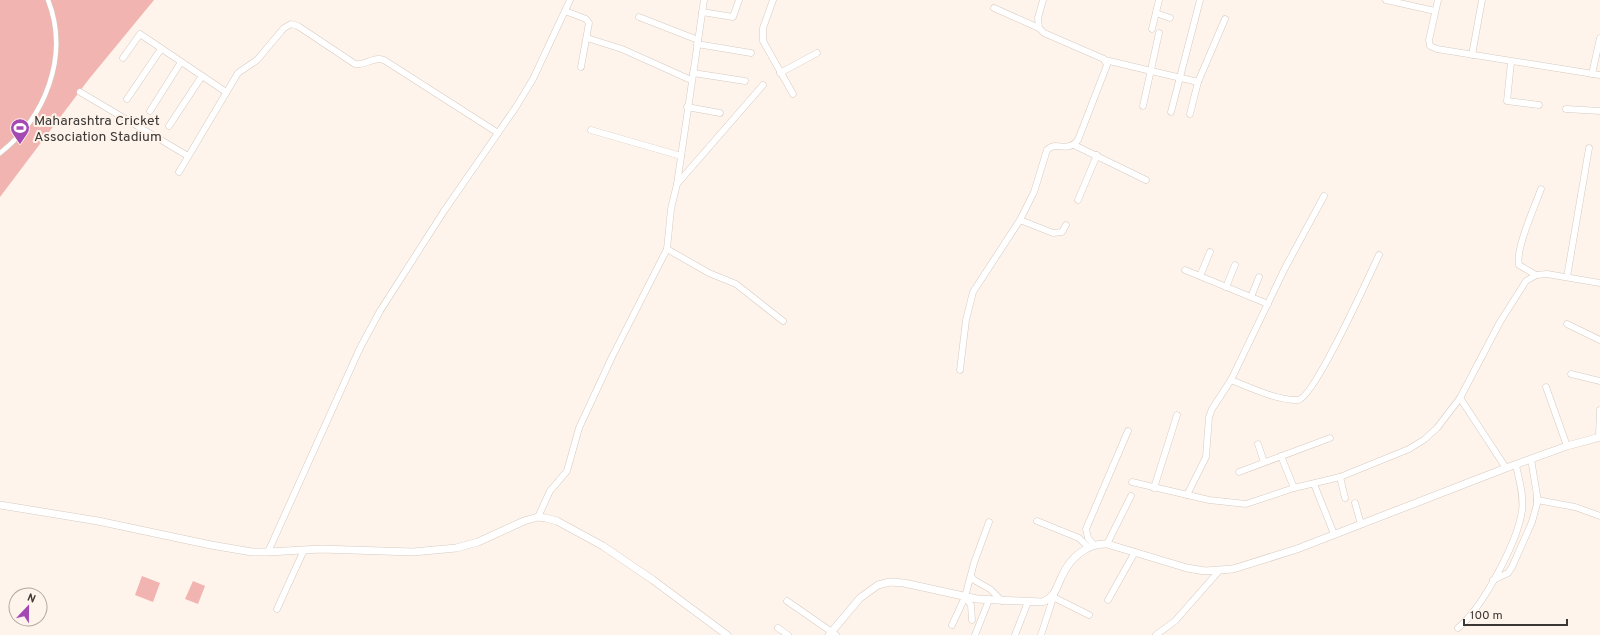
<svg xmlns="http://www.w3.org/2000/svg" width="1600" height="635" viewBox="0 0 1600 635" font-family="Overpass,sans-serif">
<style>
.green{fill:#f1b4b0}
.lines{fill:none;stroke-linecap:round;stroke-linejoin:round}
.pedestrian-casing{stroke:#d5cac1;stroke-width:5.5}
.minor-casing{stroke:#d5cac1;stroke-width:7}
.tertiary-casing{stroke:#d5cac1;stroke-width:8}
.pedestrian{stroke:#fff;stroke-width:4.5}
.minor{stroke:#fff;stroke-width:6}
.tertiary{stroke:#fff;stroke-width:7}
.labels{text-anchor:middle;stroke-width:4;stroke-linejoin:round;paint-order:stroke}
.poi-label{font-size:14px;fill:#3b3734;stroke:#fff4eb;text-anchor:start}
</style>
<rect width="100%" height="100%" fill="#fff4eb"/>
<g class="green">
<polygon points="0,0 154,0 89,79 0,197"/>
<polygon points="142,576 160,583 153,602 135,595"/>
<polygon points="193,581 205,586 198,604 185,599"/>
</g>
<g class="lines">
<g class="pedestrian-casing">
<path id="pedestrian" d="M 0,153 C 45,118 70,56 48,0"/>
</g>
<g class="minor-casing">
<g id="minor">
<polyline points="773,0 763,28 763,41 793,94"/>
<polyline points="1386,0 1435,11"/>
<polyline points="1438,0 1429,40 1430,46 1437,49 1600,75"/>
<polyline points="994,8 1039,28"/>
<polyline points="565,11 586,19 589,23 581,67"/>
<polyline points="702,12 733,17 739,0"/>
<polyline points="1156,13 1170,18"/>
<polyline points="639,17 698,40"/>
<polyline points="1152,29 1159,0"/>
<polyline points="587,38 622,49 691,80"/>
<polyline points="697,44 751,53"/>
<polyline points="1472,55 1482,0"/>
<polyline points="123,58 140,34 226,92"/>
<polyline points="1105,60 1198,82 1225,19"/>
<polyline points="1511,62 1507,101 1539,105"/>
<polyline points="693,73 745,81"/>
<polyline points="780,73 817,53"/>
<polyline points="1592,74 1600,38"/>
<polyline points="80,92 188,156"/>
<polyline points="127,99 161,49"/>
<polyline points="1143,106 1159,33"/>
<polyline points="687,107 720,113"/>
<polyline points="1566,109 1600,111"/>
<polyline points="150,111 181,62"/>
<polyline points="1171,112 1200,0"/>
<polyline points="1190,114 1198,82"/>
<polyline points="169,126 202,76"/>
<polyline points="591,130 681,156"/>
<polyline points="1074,145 1146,180"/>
<path d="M 179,172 L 238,73 L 257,60 L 284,28 L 291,24 L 298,26 L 355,64 C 366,66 373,56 384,60 L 498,133"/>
<polyline points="677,184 763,85"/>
<polyline points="1078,200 1097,155"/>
<polyline points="1020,220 1053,233 1062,232 1066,225"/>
<polyline points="667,249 709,273 736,284 783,321"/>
<polyline points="1185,270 1268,304"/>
<path d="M 1536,275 L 1519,265 C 1515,250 1535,206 1541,189"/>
<polyline points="1200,276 1210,252"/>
<polyline points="1567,277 1589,148"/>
<polyline points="1226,287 1235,265"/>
<polyline points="1251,297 1259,277"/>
<polyline points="1567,324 1600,340"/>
<path d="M 960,370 L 966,320 L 973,292 L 1020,220 L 1034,192 L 1047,150 C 1056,140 1067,154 1078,140 L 1107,65 L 1104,59 L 1044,33 L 1039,28 L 1038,18 L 1043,0"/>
<polyline points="1571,374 1600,381"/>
<path d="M 1231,380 C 1248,387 1279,401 1298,400 C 1314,398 1369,276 1379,255"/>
<polyline points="1546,387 1567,446"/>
<polyline points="1460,398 1506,468"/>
<polyline points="1599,437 1600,410"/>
<polyline points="1258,444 1264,462"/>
<polyline points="1281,456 1294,488"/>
<polyline points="1239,472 1330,438"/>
<polyline points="1340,477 1345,498"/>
<polyline points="1132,482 1209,500 1246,504 1294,488 1340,477 1409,449 1425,439 1437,428 1460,398 1500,322 1526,281 1536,275 1547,274 1600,283"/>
<polyline points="1314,484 1334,534"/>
<polyline points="1154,488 1177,415"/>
<polyline points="1187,495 1206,457 1209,417 1212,409 1231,380 1285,268 1324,196"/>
<polyline points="1537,500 1575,507 1600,516"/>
<polyline points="1355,503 1361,524"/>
<polyline points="538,517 550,491 567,471 579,428 612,357 667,249 671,209 677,184 704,0"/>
<polyline points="1037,521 1079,538 1088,547"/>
<polyline points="1107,544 1131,496"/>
<polyline points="1094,545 1088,538 1086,529 1128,431"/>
<polyline points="268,552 360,348 380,311 444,211 516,107 533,79 570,0"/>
<polyline points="971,576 974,580 990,589 1002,601"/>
<polyline points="1493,580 1508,573 1512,567 1532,522 1537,504 1537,495 1531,459"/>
<polyline points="965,597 971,605 972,620"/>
<polyline points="1053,597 1089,615"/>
<polyline points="1108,600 1135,552"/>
<polyline points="787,601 836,635"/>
<polyline points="277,609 304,550"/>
<polyline points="952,625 965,597 974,563 989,522"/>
<polyline points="778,628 788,635"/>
<path d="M 1458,628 C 1483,607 1517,543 1522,511 C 1524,495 1519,480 1516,465"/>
<polyline points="975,635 989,600"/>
<polyline points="1015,635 1028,602"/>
<polyline points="1041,635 1054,595"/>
<polyline points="1156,635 1175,621 1219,571"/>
</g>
</g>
<g class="tertiary-casing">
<g id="tertiary">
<polyline points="0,505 98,521 211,545 252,552 268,552 321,549 413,552 456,548 478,542 524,521 538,517 546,518 557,521 603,546 653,580 727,635"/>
<path d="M 829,635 L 860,598 L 878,585 L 890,582 L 904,583 L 977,599 L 1042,602 C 1055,598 1056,588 1062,576 C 1070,558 1087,543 1107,544 L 1187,568 L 1205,571 L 1233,569 L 1297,549 L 1506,468 L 1567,446 L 1600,437"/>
</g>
</g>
<use href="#pedestrian" class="pedestrian"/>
<use href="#minor" class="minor"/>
<use href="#tertiary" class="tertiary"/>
</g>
<defs>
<g id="stadium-pin" transform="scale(1)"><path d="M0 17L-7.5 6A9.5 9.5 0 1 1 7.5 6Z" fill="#a449b4" stroke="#fff4eb"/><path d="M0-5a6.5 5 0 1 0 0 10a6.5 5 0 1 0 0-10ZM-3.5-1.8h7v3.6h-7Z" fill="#fff"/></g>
</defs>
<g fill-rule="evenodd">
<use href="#stadium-pin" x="20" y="128"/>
</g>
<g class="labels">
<g class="poi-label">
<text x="34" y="125">Maharashtra Cricket<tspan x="34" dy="16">Association Stadium</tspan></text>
</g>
</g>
<g transform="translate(28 607) rotate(22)"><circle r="19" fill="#fff4eb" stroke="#b1a8a2"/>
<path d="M0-3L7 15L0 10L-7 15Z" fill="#a449b4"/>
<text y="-6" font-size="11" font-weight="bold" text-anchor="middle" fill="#3b3734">N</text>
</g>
<path d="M1464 619v6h103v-6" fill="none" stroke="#3b3734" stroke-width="2"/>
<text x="1470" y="619" font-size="12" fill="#3b3734" stroke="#fff4eb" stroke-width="3" paint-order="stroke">100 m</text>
</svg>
